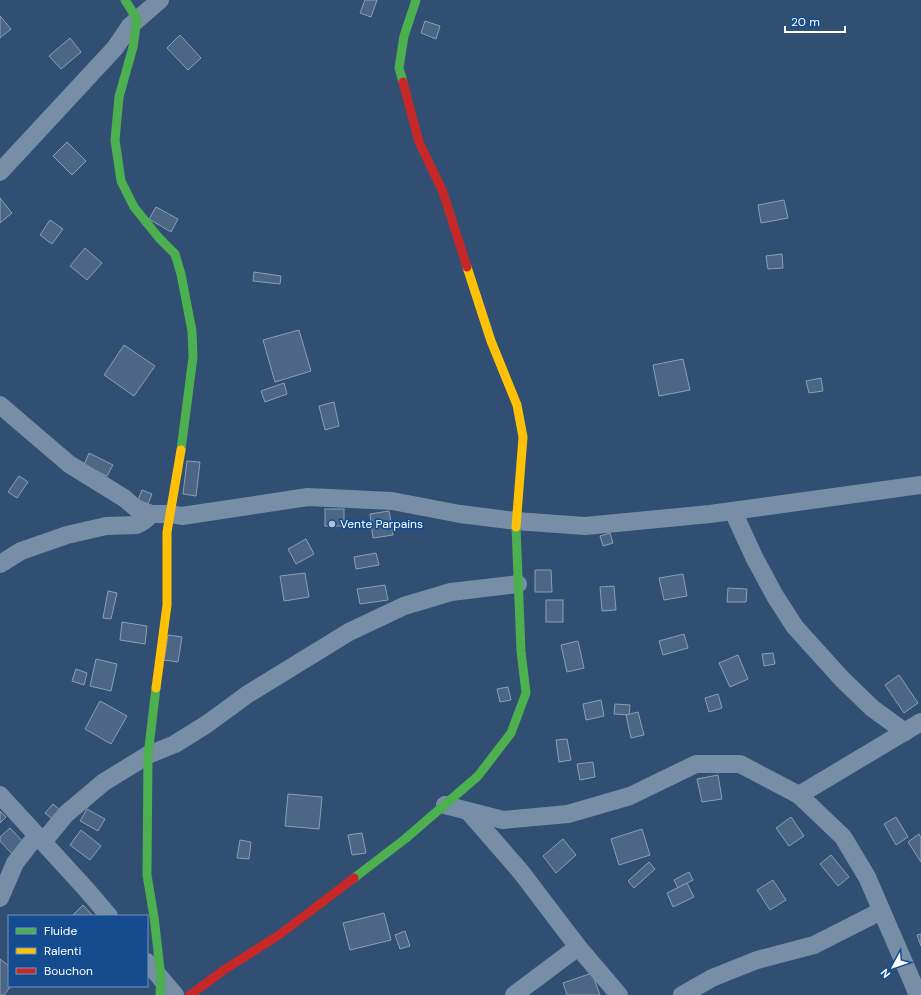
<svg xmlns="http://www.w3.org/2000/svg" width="921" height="995" viewBox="0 0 921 995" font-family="'DM Sans',sans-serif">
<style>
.building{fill:#4d6683;stroke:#8c9fb4}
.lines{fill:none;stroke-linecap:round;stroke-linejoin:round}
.street{stroke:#778ea6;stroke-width:18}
.fast{stroke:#4caf50;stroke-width:9}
.slow{stroke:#ffc107;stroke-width:9}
.jam{stroke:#c62828;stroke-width:9}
.poi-dot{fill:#b7c1ce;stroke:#144c8f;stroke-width:1.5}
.labels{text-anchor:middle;stroke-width:3.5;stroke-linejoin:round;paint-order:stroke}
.poi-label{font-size:12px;fill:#fff;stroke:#144c8f;text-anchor:start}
</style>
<rect width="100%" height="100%" fill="#304f73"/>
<g class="building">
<polygon points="365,0 377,0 371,17 360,13"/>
<polygon points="0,16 11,29 0,38"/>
<polygon points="425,21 440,26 436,39 421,33"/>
<polygon points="180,35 201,58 188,70 167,48"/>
<polygon points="70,38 81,52 61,69 49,56"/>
<polygon points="67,142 86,161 72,175 53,156"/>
<polygon points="0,198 12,213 0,223"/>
<polygon points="784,200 788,218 761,223 758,205"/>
<polygon points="156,207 178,219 171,232 149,219"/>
<polygon points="50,220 63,229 52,244 40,235"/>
<polygon points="85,248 102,263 87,280 70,266"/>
<polygon points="782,254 783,268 768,269 766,256"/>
<polygon points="254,272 281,276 280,284 253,281"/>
<polygon points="299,330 311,371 275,382 263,340"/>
<polygon points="124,345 155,366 134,396 104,375"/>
<polygon points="683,359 690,390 659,396 653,365"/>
<polygon points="821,378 823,391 809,393 806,381"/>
<polygon points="284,383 287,394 265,402 261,391"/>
<polygon points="334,402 339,426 325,430 319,406"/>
<polygon points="89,453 113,465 107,476 84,465"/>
<polygon points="187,461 200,462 196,496 183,494"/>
<polygon points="19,476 28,482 17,498 8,492"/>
<polygon points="142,490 152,494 148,504 138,500"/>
<rect x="325" y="509" width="19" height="17"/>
<polygon points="389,511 393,535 373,538 370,514"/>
<polygon points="610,533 613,543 603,546 600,536"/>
<polygon points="306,539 314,554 296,564 288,549"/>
<polygon points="376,553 379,565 356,569 354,557"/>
<polygon points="535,570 551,570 552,592 535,592"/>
<polygon points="305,573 309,597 284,601 280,576"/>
<polygon points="683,574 687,596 664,600 659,578"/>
<polygon points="385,585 388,600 360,604 357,589"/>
<polygon points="614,586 616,610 602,611 600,587"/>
<polygon points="728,588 747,589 746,602 727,602"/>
<polygon points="108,591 117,593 111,619 103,618"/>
<rect x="546" y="600" width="17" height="22"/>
<polygon points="122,622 147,626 145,644 120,640"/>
<polygon points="684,634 688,648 663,655 659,641"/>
<polygon points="168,635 182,637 178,662 164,660"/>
<polygon points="578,641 584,668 567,672 561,645"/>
<polygon points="773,653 775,664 764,666 762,654"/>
<polygon points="738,655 748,679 730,687 719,663"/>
<polygon points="96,659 117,664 111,691 90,686"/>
<polygon points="76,669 87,673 84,685 72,681"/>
<polygon points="899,675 918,703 904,713 885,685"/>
<polygon points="508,687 511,700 500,702 497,689"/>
<polygon points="718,694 722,708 709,712 705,698"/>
<polygon points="601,700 604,716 586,720 583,704"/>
<polygon points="100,701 127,716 111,744 85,729"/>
<polygon points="615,704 630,705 629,715 614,714"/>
<polygon points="638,712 644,735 631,738 626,715"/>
<polygon points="567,739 571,760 559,762 556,740"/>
<polygon points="593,762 595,777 580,780 577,764"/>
<polygon points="718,775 722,799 702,802 697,779"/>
<polygon points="288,794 322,797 319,829 285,826"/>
<polygon points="53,804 62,812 55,821 45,813"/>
<polygon points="87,809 105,819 98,831 80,821"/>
<polygon points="0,811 6,817 0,823"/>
<polygon points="791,817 804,836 789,846 776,828"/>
<polygon points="896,817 908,837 896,845 884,824"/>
<polygon points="10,828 26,845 14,856 0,841 0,837"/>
<polygon points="642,829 650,855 619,865 611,839"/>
<polygon points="81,830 101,846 90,860 70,845"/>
<polygon points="362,833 366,853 352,855 348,835"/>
<polygon points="919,834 921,838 921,862 908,842"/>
<polygon points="563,839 576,855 556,873 543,856"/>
<polygon points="240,840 251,842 249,859 237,858"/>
<polygon points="831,855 849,877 838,886 820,864"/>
<polygon points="649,862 655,869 634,888 628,881"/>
<polygon points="689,872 693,880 678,888 674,880"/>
<polygon points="773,880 786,900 770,910 757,890"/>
<polygon points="687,883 694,897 673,907 667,893"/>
<polygon points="83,905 92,915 91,916 73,915"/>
<polygon points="384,913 391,940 350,950 343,923"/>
<polygon points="405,931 410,946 400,949 395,935"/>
<polygon points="921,934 921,946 917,935"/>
<polygon points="0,959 9,966 9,986 11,986 4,995 0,995"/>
<polygon points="592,973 600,995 567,995 563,983"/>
</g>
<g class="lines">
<g class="street">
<polyline points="0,172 115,48 130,26 160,0"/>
<polyline points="0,405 69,464 124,498 137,509 152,514 171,514 182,516 308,497 392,501 460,514 516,521 585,526 710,514 921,485"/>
<polyline points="733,511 754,557 775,596 795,627 842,679 872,708 905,732"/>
<polyline points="0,564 21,551 67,535 106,526 137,525 144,521 152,514"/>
<polyline points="0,795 86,889 109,916"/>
<polyline points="799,795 921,722"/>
<polyline points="445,805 503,820 568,814 630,796 696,764 740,764 799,795 843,837 867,877 918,995"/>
<polyline points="468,811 521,872 578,947 619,995"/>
<polyline points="43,842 66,814 104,782 148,755 175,744 207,724 248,694 349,632 404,606 451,592 518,584"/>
<polyline points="0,898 15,863 37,835"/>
<polyline points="147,962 175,995"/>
<polyline points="514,995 578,947"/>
<polyline points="682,995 712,978 757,960 814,945 881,911"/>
</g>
<g class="fast">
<polyline points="125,0 137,19 133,47 119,97 115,140 121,181 134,207 159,238 175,254 181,274 192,331 193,357 181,450"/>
<polyline points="403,82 399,68 404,36 416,0"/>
<polyline points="156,688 148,755 147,875 154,917 161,978 160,995"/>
<polyline points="354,878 405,839 478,776 511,733 526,693 521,651 516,527"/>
</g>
<g class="slow">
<polyline points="467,267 491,341 517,405 523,437 516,527"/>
<polyline points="156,688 167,605 167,532 181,450"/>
</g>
<g class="jam">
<polyline points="403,82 419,142 443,192 467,267"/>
<polyline points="190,995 224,970 279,935 354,878"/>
</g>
</g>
<circle class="poi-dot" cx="332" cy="524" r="4"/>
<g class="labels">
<g class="poi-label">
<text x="340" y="528">Vente Parpains</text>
</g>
</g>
<rect x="8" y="915" width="140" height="72" fill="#144c8f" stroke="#7294bc"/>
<rect x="16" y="928" width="20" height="6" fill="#4caf50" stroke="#7294bc"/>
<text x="44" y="935" font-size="12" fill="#ffffff">Fluide</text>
<rect x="16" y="948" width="20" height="6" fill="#ffc107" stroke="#7294bc"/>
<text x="44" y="955" font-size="12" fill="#ffffff">Ralenti</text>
<rect x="16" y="968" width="20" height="6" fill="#c62828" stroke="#7294bc"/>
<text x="44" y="975" font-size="12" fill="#ffffff">Bouchon</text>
<g transform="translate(893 967) rotate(230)" stroke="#144c8f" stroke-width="3" paint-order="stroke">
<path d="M0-3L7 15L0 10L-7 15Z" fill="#ffffff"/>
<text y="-6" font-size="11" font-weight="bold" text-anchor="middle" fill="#ffffff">N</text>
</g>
<path d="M785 26v6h60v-6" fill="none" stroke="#ffffff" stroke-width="2"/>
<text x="791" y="26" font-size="12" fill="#ffffff" stroke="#144c8f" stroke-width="3" paint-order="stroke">20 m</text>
</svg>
